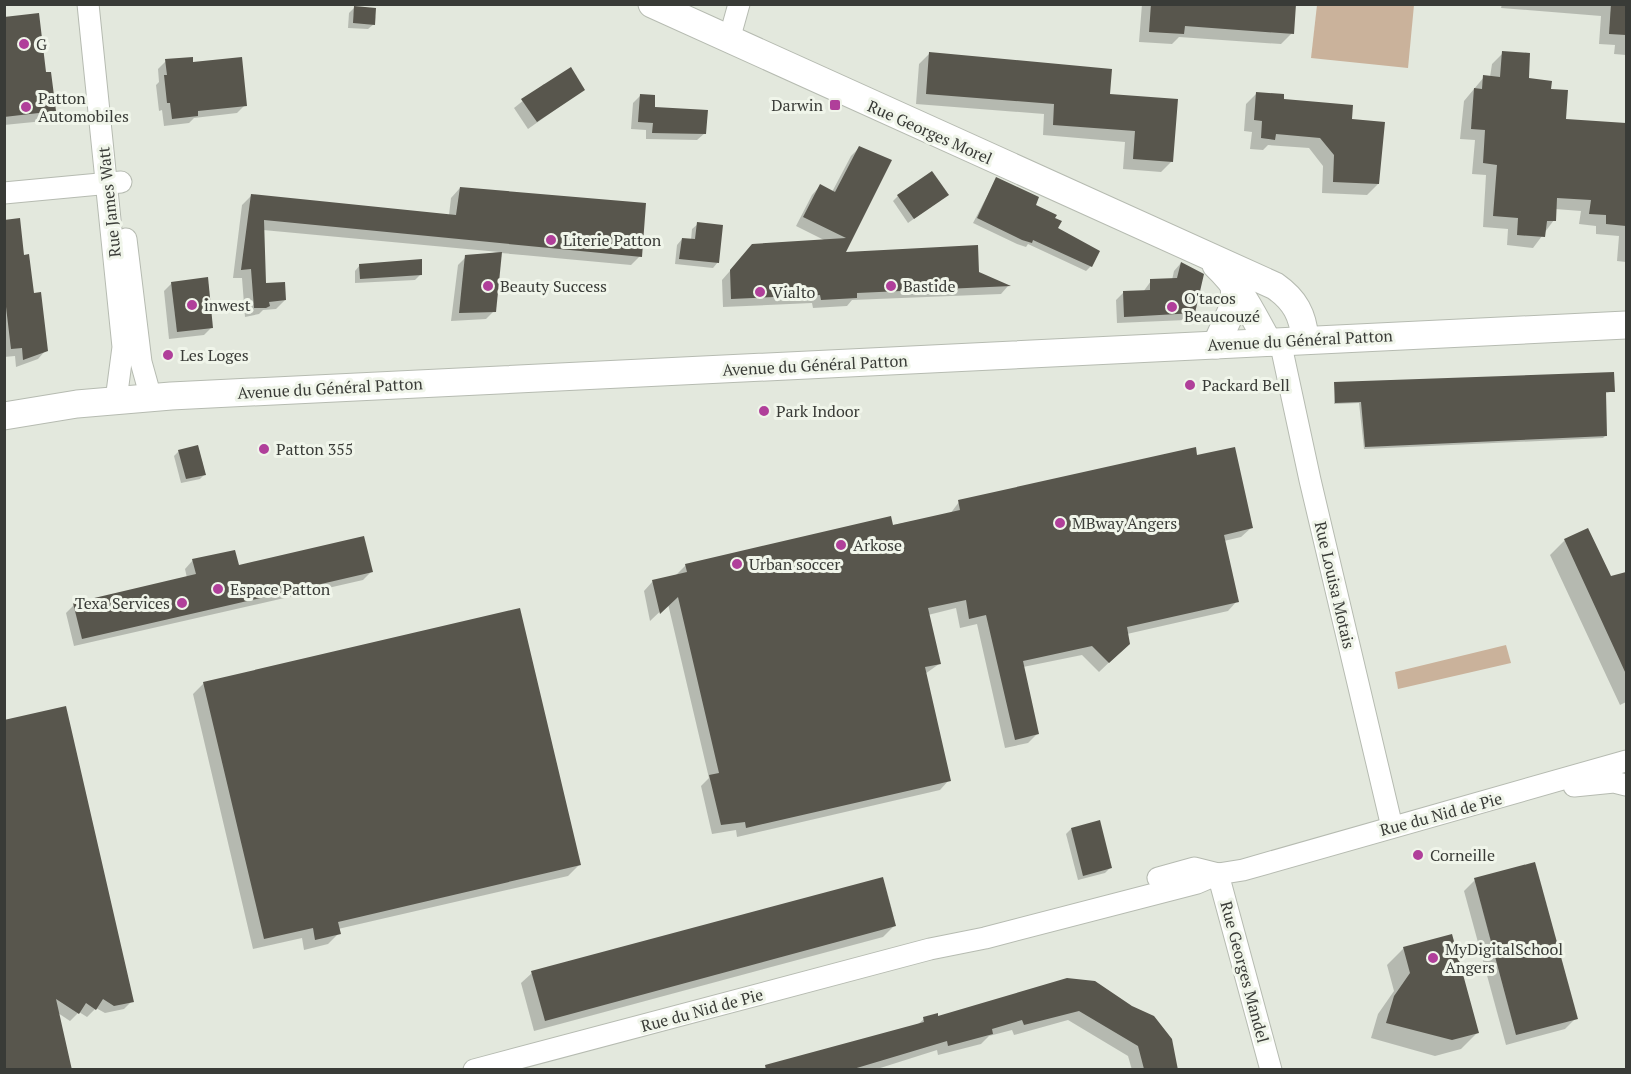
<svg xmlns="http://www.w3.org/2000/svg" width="1631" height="1074" viewBox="0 0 1631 1074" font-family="'PT Serif',serif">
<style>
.green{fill:#cab29b}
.shadow{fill:#0003}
.building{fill:#58564d}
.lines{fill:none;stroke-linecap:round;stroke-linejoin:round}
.minor-casing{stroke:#b6bbb1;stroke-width:23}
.tertiary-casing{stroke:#b6bbb1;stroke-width:29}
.minor{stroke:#fff;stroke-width:21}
.tertiary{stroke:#fff;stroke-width:27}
.poi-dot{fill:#b03f9a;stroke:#f0f5ea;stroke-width:2}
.labels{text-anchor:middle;stroke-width:6;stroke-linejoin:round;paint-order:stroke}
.poi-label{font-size:16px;fill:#393b37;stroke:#f0f5ea;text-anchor:start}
.street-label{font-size:16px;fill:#393b37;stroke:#f0f5ea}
</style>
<rect width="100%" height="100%" fill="#e3e8dd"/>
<g class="green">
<polygon points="1317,5 1414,5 1408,68 1311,58"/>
<polygon points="1506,645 1511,663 1398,689 1395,672"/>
</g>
<g class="shadow">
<polygon points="1142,4 1294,4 1292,33 1281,44 1179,37 1172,44 1139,42"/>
<polygon points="1502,4 1626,4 1626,55 1614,54 1615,45 1599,44 1601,16 1501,8"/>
<polygon points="354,8 374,24 368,29 348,28 349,13"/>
<polygon points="4,19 44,74 54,111 44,121 4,125"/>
<polygon points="1503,53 1527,80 1550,90 1564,120 1626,125 1626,262 1617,261 1619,236 1596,234 1596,226 1579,224 1581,211 1555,209 1554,220 1533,248 1507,245 1508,229 1483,227 1486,175 1472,174 1475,140 1460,139 1464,101 1484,77 1490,77 1492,64"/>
<polygon points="929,54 1109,95 1172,161 1161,172 1123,169 1125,142 1043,135 1044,114 916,104 919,64"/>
<polygon points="166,61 192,64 245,105 237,113 194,118 189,123 164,126 162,110 159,111 156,85 159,82 158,69"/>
<polygon points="544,84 583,90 528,129 514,108"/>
<polygon points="1257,93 1350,120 1378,184 1367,195 1322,193 1323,166 1309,148 1268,145 1263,150 1250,149 1252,132 1244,131 1246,104"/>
<polygon points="641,95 653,108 705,133 697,140 646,139 646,130 631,129 633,103"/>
<polygon points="859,148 890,161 844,254 978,273 1008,286 1001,294 852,300 847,306 813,308 812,303 723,307 722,280 744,255 826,241 796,226 812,195 820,186 832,192 851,156"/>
<polygon points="996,179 1053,219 1057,229 1091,266 1086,271 1028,244 1026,247 1017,244 973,223"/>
<polygon points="460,188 640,256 631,265 501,253 494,311 486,319 451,321 458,265 466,257 499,252 263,230 264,285 285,300 276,309 263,310 259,314 245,317 242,278 233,278 242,205 252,195 449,215 451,198"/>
<polygon points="947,195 908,223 893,201 898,196"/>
<polygon points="4,222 23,257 46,350 38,359 16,367 15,356 4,357"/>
<polygon points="698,224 718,262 713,268 675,264 677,245 682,239 691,240 692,229"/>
<polygon points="1181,263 1194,312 1186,320 1117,323 1116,300 1123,293 1143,292 1151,281 1172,280 1174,271"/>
<polygon points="360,265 421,274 415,280 355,283 355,271"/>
<polygon points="172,283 212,327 204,335 169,339 164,291"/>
<polygon points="1335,384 1613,391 1604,394 1605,436 1603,438 1364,449 1359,403 1334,404"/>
<polygon points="179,451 205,474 200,479 181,483 174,456"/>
<polygon points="1196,457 1251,528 1241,537 1224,541 1237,601 1228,611 1127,634 1119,653 1099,672 1082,655 1023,667 1037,734 1028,743 1005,748 977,624 960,628 956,608 928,615 939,664 925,674 949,780 940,790 737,837 736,830 712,834 701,786 709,778 668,604 650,621 644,591 653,581 676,575 686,565 950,514 959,502"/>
<polygon points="1565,540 1610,578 1625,574 1626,556 1626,702 1620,705 1550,555"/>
<polygon points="193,560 238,567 371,572 363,580 74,646 66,613 74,605 187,578 185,569"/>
<polygon points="204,683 579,865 568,876 338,929 339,933 328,944 304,950 302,938 253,949 193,694"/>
<polygon points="4,721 132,1001 124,1009 105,1013 96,1008 87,1017 79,1012 70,1021 58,1013 4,1070"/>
<polygon points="1071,829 1110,868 1105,873 1078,880 1066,834"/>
<polygon points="1475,880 1576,1018 1565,1029 1506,1045 1464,891"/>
<polygon points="894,926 883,937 534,1031 521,983 532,973"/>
<polygon points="1404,948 1477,1033 1461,1049 1435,1056 1371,1038 1378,1014 1394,991 1387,965"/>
<polygon points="1067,980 1177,1070 1132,1070 1128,1056 1068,1020 1014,1035 1012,1030 989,1036 981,1044 938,1055 937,1050 874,1070 775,1070 917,1025 924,1019 937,1017"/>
</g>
<g class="building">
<polygon points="1151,4 1296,4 1294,34 1185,26 1184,34 1149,32"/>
<polygon points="1611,4 1626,4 1626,35 1609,34"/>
<polygon points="354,6 376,8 375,25 353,23"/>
<polygon points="39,13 46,72 51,72 56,111 4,117 4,17"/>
<polygon points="1502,51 1530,53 1529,78 1552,81 1551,89 1568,90 1566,119 1626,123 1626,226 1606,224 1606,215 1589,214 1591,200 1557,198 1556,221 1547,221 1545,237 1517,235 1518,218 1493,216 1497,165 1483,163 1485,130 1471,129 1474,88 1482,89 1483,75 1500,77"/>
<polygon points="929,52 1112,69 1110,94 1178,99 1173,162 1133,159 1135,131 1053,125 1054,104 926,94"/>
<polygon points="193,57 193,62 242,57 247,106 198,111 198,116 172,119 170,103 167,103 164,75 167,75 165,59"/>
<polygon points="571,67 585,90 537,122 521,99"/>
<polygon points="1256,92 1284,94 1284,99 1353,105 1352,119 1385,122 1379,184 1333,182 1334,155 1320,138 1276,134 1275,140 1261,138 1262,121 1254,120"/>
<polygon points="640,94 655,95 655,107 708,110 706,134 652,133 653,123 638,122"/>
<polygon points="859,146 892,160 846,252 978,245 979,272 1011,286 857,293 857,298 821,300 820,295 731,299 730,270 752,244 846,238 803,217 820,184 835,192"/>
<polygon points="932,171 949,195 914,219 897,195"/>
<polygon points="996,177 1039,197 1036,205 1057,215 1055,218 1062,221 1058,228 1100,251 1092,267 1033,240 1032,243 1022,240 977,218"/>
<polygon points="460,187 646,203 642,257 264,220 266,283 285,282 286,300 269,302 270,306 266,308 254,308 251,269 241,270 251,194 456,215"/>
<polygon points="20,218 24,255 29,254 34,293 41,292 48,351 23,360 22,348 11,349 4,290 4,220"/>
<polygon points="697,222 723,225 719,263 679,259 682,238 695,239"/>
<polygon points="502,252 496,312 459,313 465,255"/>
<polygon points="422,259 422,275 360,279 359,264"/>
<polygon points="1181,262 1204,274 1195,313 1124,317 1123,291 1150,290 1150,279 1177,278"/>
<polygon points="208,277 213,328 177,332 171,282"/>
<polygon points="1614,372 1615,392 1606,392 1607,436 1365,447 1361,402 1335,403 1334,382"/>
<polygon points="198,445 206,475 186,479 178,450"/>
<polygon points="1196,447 1197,455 1235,447 1253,528 1224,535 1239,602 1127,627 1130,644 1109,663 1092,646 1023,661 1039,734 1015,740 986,615 969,619 966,600 928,608 941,664 925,667 951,781 746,828 745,822 721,825 709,775 719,773 678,597 660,614 652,580 687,572 685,564 891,516 893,525 960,510 958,500"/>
<polygon points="1588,528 1611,576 1626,572 1626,674 1564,539"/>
<polygon points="364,536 373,572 82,639 73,603 196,574 192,559 235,550 239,565"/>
<polygon points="520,608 581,865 338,922 341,934 315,940 313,928 264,939 203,682"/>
<polygon points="66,706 134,1002 114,1006 103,999 96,1010 86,1003 79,1014 56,999 72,1070 4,1070 4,720"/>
<polygon points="1100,820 1112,868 1083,876 1071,828"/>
<polygon points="1535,862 1578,1019 1516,1035 1474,878"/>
<polygon points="883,877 896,926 545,1021 531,971"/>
<polygon points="1452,934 1479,1033 1452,1040 1386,1023 1394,996 1410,973 1403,947"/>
<polygon points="1067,978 1095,981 1132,1006 1154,1016 1172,1039 1178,1070 1144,1069 1138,1046 1079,1011 1024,1025 1022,1020 992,1029 993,1034 948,1046 947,1041 850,1070 766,1070 765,1065 924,1022 923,1017 938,1013 938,1016"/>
</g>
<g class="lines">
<g class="minor-casing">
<g id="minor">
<polyline points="88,4 123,347 116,400"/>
<polyline points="729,40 739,4"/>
<polyline points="4,193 121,182"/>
<polyline points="126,239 141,362 151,398"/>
<polyline points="1280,341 1310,480 1392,827"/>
<polyline points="1574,786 1614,782 1626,785"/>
<polyline points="1218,874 1271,1070"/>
<polyline points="1158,878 1194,868 1218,874"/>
<polyline points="474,1070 930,949 985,938 1197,883 1218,874 1243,870 1626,761"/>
</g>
</g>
<g class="tertiary-casing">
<g id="tertiary">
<path d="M 652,4 L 1275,286 C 1295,300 1303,315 1305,339"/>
<path d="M 1216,265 C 1242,290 1251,312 1268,342"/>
<polyline points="1216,345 1235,303 1234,282"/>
<polyline points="4,416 77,404 171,396 1626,325"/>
</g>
</g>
<use href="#minor" class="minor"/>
<use href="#tertiary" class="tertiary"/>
</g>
<g class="poi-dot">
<circle cx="24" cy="44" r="6"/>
<rect x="829" y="99" width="12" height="12" rx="3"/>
<circle cx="26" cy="107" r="6"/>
<circle cx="551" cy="240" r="6"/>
<circle cx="488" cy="286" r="6"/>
<circle cx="891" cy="286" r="6"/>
<circle cx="760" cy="292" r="6"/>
<circle cx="192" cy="305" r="6"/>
<circle cx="1172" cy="307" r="6"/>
<circle cx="168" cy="355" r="6"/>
<circle cx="1190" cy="385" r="6"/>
<circle cx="764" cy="411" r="6"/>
<circle cx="264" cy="449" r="6"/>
<circle cx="1060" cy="523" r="6"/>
<circle cx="841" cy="545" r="6"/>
<circle cx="737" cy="564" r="6"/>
<circle cx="218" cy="589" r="6"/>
<circle cx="182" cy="603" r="6"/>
<circle cx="1418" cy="855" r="6"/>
<circle cx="1433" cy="958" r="6"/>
</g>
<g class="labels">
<g class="poi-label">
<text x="36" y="50">G</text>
<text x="38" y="104">Patton<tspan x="38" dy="18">Automobiles</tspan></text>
<text x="823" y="111" text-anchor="end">Darwin</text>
<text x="563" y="246">Literie Patton</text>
<text x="500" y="292">Beauty Success</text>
<text x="903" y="292">Bastide</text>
<text x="772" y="298">Vialto</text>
<text x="1184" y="304">O'tacos<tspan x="1184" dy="18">Beaucouzé</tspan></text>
<text x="204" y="311">inwest</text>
<text x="180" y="361">Les Loges</text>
<text x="1202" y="391">Packard Bell</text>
<text x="776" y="417">Park Indoor</text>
<text x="276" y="455">Patton 355</text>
<text x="1072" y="529">MBway Angers</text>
<text x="853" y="551">Arkose</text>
<text x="749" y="570">Urban soccer</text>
<text x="230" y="595">Espace Patton</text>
<text x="170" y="609" text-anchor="end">Texa Services</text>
<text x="1430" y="861">Corneille</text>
<text x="1445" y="955">MyDigitalSchool<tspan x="1445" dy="18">Angers</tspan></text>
</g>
<g class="street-label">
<text transform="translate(930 132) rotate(24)" y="6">Rue Georges Morel</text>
<text transform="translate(109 202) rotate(-96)" y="6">Rue James Watt</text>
<text transform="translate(1300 340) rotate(-3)" y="6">Avenue du Général Patton</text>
<text transform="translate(815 365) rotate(-3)" y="6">Avenue du Général Patton</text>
<text transform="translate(330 388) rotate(-3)" y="6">Avenue du Général Patton</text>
<text transform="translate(1335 585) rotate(77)" y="6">Rue Louisa Motais</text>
<text transform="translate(1441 814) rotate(-15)" y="6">Rue du Nid de Pie</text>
<text transform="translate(1245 972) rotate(75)" y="6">Rue Georges Mandel</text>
<text transform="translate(702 1010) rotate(-15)" y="6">Rue du Nid de Pie</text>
</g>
</g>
<rect width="1631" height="1074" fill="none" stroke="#393b37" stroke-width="12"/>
</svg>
